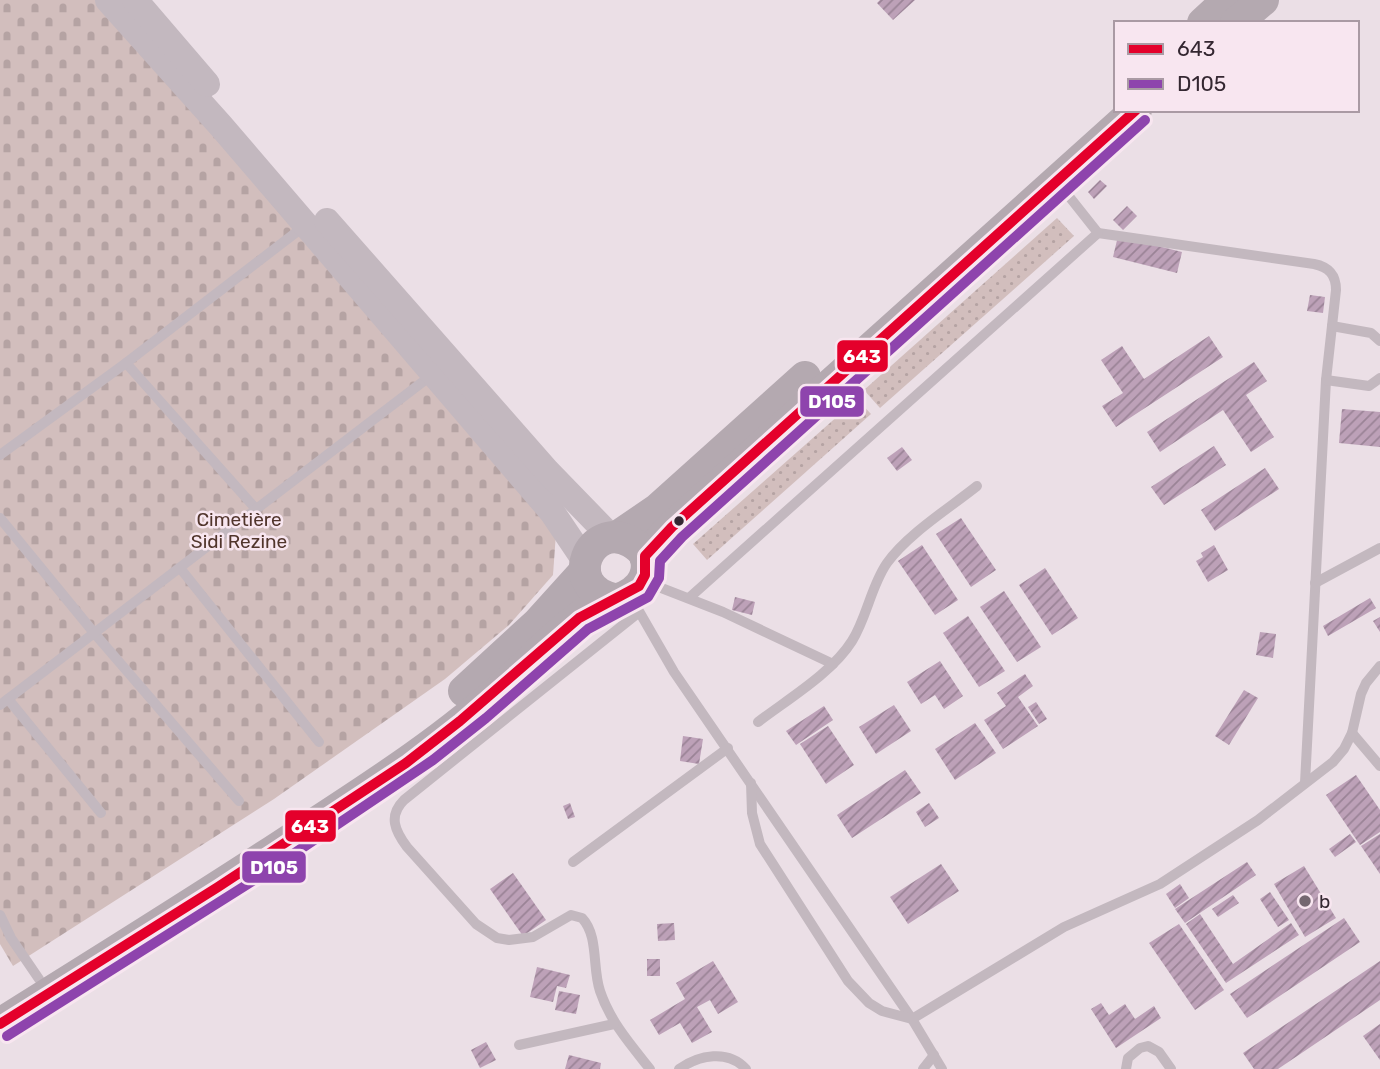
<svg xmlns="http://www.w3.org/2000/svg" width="1380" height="1069" viewBox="0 0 1380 1069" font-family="Rubik,sans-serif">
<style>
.grass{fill:url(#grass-dots)}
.cemetery{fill:url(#cemetery-stones)}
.building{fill:url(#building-hatch)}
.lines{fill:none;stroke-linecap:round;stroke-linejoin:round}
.service{stroke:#c3b8bf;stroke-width:10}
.tertiary{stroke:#c3b8bf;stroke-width:26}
.secondary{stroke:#b4a9b0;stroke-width:32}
.bus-1-casing{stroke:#f8e6f0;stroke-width:16}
.bus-2-casing{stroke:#f8e6f0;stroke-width:16}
.bus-1{stroke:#e4002b;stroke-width:10}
.bus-2{stroke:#8e44ad;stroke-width:10}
.bus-dot{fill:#342731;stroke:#f8e6f0;stroke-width:2.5}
.poi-dot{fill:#746770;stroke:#f8e6f0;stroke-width:2.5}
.labels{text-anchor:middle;stroke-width:5;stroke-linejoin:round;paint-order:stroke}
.park-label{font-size:19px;fill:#51352c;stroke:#f8e6f0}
.poi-label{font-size:19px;fill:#342731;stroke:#f8e6f0;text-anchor:start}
.line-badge{stroke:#f8e6f0;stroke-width:2.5}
.badge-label{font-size:19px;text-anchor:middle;font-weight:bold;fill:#fff}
</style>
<defs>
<pattern id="grass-dots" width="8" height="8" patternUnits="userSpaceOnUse" patternTransform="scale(1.75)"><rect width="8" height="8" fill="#d2bebd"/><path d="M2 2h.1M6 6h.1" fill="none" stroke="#b5a3a3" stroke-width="1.8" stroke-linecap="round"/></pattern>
<pattern id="cemetery-stones" width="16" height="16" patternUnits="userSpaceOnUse" patternTransform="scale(1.75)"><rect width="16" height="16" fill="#d2bebd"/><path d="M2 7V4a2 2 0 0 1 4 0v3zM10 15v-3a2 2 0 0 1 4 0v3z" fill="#b5a3a3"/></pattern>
<pattern id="building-hatch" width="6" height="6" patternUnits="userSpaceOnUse" patternTransform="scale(1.75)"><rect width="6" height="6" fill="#bda1b8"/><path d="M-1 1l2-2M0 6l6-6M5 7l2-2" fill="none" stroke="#9a8396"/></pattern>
</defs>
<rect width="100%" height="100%" fill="#ebdfe6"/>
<g class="grass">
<polygon points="1057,218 1074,236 880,408 864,390"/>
<polygon points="857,399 871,414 707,560 693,544"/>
</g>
<polygon class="cemetery" points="0,0 104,0 556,533 553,575 509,625 445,679 274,799 13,966 0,944"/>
<g class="building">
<polygon points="880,0 915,0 893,20 877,3"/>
<polygon points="1100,180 1107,186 1094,199 1088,192"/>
<polygon points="1127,206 1137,216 1123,230 1113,220"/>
<polygon points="1118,236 1182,252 1177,273 1113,257"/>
<polygon points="1310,295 1325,297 1323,313 1307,311"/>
<polygon points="1209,336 1223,357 1116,427 1102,406 1123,393 1101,360 1122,346 1144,379"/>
<polygon points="1254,362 1267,381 1246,395 1274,437 1251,452 1223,410 1160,452 1147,432"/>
<polygon points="1342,409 1380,412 1380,447 1339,443"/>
<polygon points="1214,446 1226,465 1164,505 1151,487"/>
<polygon points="902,447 912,460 897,471 887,458"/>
<polygon points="1265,468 1279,489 1215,531 1201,510"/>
<polygon points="961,518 996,570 971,587 936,534"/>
<polygon points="922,545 958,600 935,615 898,561"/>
<polygon points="1214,545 1228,570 1208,582 1196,561 1203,557 1201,553"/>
<polygon points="1045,568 1078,618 1052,635 1019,585"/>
<polygon points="1004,591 1041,647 1017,662 980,607"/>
<polygon points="735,597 755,602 752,615 732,610"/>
<polygon points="1370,598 1376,608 1328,636 1323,626"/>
<polygon points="968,616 1005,671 979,687 943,633"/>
<polygon points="1380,617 1380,632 1373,621"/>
<polygon points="1260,632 1276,634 1273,658 1256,655"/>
<polygon points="940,661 963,696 944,709 935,695 921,704 907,682"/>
<polygon points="1025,674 1033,686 1018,697 1038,726 1003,749 984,720 1006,706 997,693"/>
<polygon points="1244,690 1258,698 1229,745 1215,736"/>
<polygon points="1036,702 1047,719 1039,724 1028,707"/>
<polygon points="894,705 911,731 876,754 859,727"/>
<polygon points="824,706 833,720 796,745 786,731"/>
<polygon points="975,723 996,753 955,780 935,749"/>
<polygon points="828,726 854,765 826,784 800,744"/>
<polygon points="683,736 703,739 699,764 680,761"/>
<polygon points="905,770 921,793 852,838 837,815"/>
<polygon points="1356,775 1380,810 1380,832 1360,845 1326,795"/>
<polygon points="570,803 575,817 568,819 563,806"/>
<polygon points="929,803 939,818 925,827 916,812"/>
<polygon points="1350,834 1356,842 1335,857 1329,849"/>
<polygon points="1380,834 1380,874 1361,846"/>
<polygon points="1247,862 1256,875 1185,923 1175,909"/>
<polygon points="941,864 959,891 908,924 890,897"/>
<polygon points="1304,866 1336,918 1305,937 1274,884"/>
<polygon points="513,873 546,920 523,936 490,889"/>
<polygon points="1180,884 1189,898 1175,908 1166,894"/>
<polygon points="1270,892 1289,920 1278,927 1260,899"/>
<polygon points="1233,895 1239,903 1218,917 1212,909"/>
<polygon points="1200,914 1233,964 1291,923 1299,935 1226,983 1186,924"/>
<polygon points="1344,918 1360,942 1247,1018 1230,994"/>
<polygon points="674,923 675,940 658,941 657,924"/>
<polygon points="1179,924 1224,990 1195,1010 1149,943"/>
<rect x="647" y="959" width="13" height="17"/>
<polygon points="713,961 738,1002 718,1014 710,1000 697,1007 712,1032 692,1043 680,1023 659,1035 650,1020 685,999 676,983"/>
<polygon points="1380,961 1380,1000 1278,1069 1254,1069 1243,1053"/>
<polygon points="537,967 570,975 566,988 557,986 553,1002 530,997"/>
<polygon points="559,991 580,995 576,1014 555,1010"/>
<polygon points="1101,1003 1109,1015 1125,1004 1135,1019 1154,1006 1161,1018 1116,1048 1091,1009"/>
<polygon points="1380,1024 1380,1060 1363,1036"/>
<polygon points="486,1042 496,1060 480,1068 471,1050"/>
<polygon points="569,1055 601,1063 600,1069 565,1069"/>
</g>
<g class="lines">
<g class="service">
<path d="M 1098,233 L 1314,264 C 1329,267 1336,275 1336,290 L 1326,380 L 1305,783"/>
<polyline points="1332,326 1371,333 1380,341"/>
<polyline points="126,363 256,509"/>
<polyline points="1326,380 1369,386 1380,378"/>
<polyline points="0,455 126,363 307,224"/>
<polyline points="0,518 95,634 239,801"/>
<polyline points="180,568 319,742"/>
<polyline points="646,582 723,612 833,664"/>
<polyline points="1315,583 1380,548"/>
<polyline points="689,598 1098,233 1060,185"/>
<polyline points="636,606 674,672 912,1019 942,1069"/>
<path d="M 638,613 L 404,800 C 388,816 395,831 407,847 L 476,924 L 497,938 L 509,940 L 533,937 L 571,915 L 582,918 C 599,936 592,968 600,991 C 610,1021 630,1044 650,1069"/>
<polyline points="8,699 101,813"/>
<polyline points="0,705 433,374"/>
<path d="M 758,722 C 788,699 832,673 852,641 C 867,617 871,586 887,563 C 908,534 948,509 977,486"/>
<polyline points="1352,733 1380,766"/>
<polyline points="751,783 752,813 760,844 848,981 869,1003 882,1011 912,1019 1064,927 1160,884 1258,820 1333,762 1344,749 1352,733 1361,694 1366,683 1380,666"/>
<polyline points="573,862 728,748"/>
<polyline points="0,915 11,938 39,979"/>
<polyline points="519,1045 614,1024"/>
<path d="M 679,1069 C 699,1055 728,1049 746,1069"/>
<polyline points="923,1069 934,1055"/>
<polyline points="1126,1069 1128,1058 1140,1048 1148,1046 1159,1052 1171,1069"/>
</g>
<g class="tertiary">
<polyline points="108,0 221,126 552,512 585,561"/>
<polyline points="135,0 207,84"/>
<polyline points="327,221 547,471 611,537"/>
</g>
<g class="secondary">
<polyline points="1203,23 1228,0"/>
<polyline points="1236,23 1263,0"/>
<polyline points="617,537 658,509 805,377"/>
<polyline points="645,556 672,527 1136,110"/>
<polyline points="464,691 538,623 585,571"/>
<path d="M 0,1024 C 100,961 201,899 299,834 C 371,787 445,740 509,681 C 534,658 559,630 588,611 C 604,601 627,601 639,586 C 646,579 649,566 645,556 C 643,550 636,545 631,542 C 590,519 560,587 614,599"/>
</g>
<g class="bus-1-casing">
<polyline id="bus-1" points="0,1024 218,887 406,763 460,721 579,618 639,586 645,575 645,556 672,527 1136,110"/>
</g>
<g class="bus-2-casing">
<polyline id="bus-2" points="7,1036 262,875 433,760 486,718 588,629 648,597 659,578 660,561 682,537 1145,120"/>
</g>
<use href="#bus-1" class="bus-1"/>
<use href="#bus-2" class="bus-2"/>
</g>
<circle class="bus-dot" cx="679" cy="521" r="6"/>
<circle class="poi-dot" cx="1305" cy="901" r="7"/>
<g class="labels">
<g class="park-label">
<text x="239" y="526">Cimetière<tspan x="239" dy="22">Sidi Rezine</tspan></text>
</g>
<g class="poi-label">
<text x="1319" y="908">b</text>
</g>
</g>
<g class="line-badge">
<rect x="836" y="339" width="53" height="34" rx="7" fill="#e4002b"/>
<rect x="799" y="385" width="66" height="33" rx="7" fill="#8e44ad"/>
<rect x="284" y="809" width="53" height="34" rx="7" fill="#e4002b"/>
<rect x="241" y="850" width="66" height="34" rx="7" fill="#8e44ad"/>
</g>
<g class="badge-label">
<text x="862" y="363">643</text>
<text x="832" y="408">D105</text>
<text x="310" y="833">643</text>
<text x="274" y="874">D105</text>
</g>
<rect x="1114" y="21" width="245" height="91" fill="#f8e6f0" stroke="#aa9aa4" stroke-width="2"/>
<rect x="1128" y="44" width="35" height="10" fill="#e4002b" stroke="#aa9aa4" stroke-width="2"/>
<text x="1177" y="56" font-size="21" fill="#342731">643</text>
<rect x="1128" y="79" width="35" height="10" fill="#8e44ad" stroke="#aa9aa4" stroke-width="2"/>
<text x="1177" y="91" font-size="21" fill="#342731">D105</text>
</svg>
